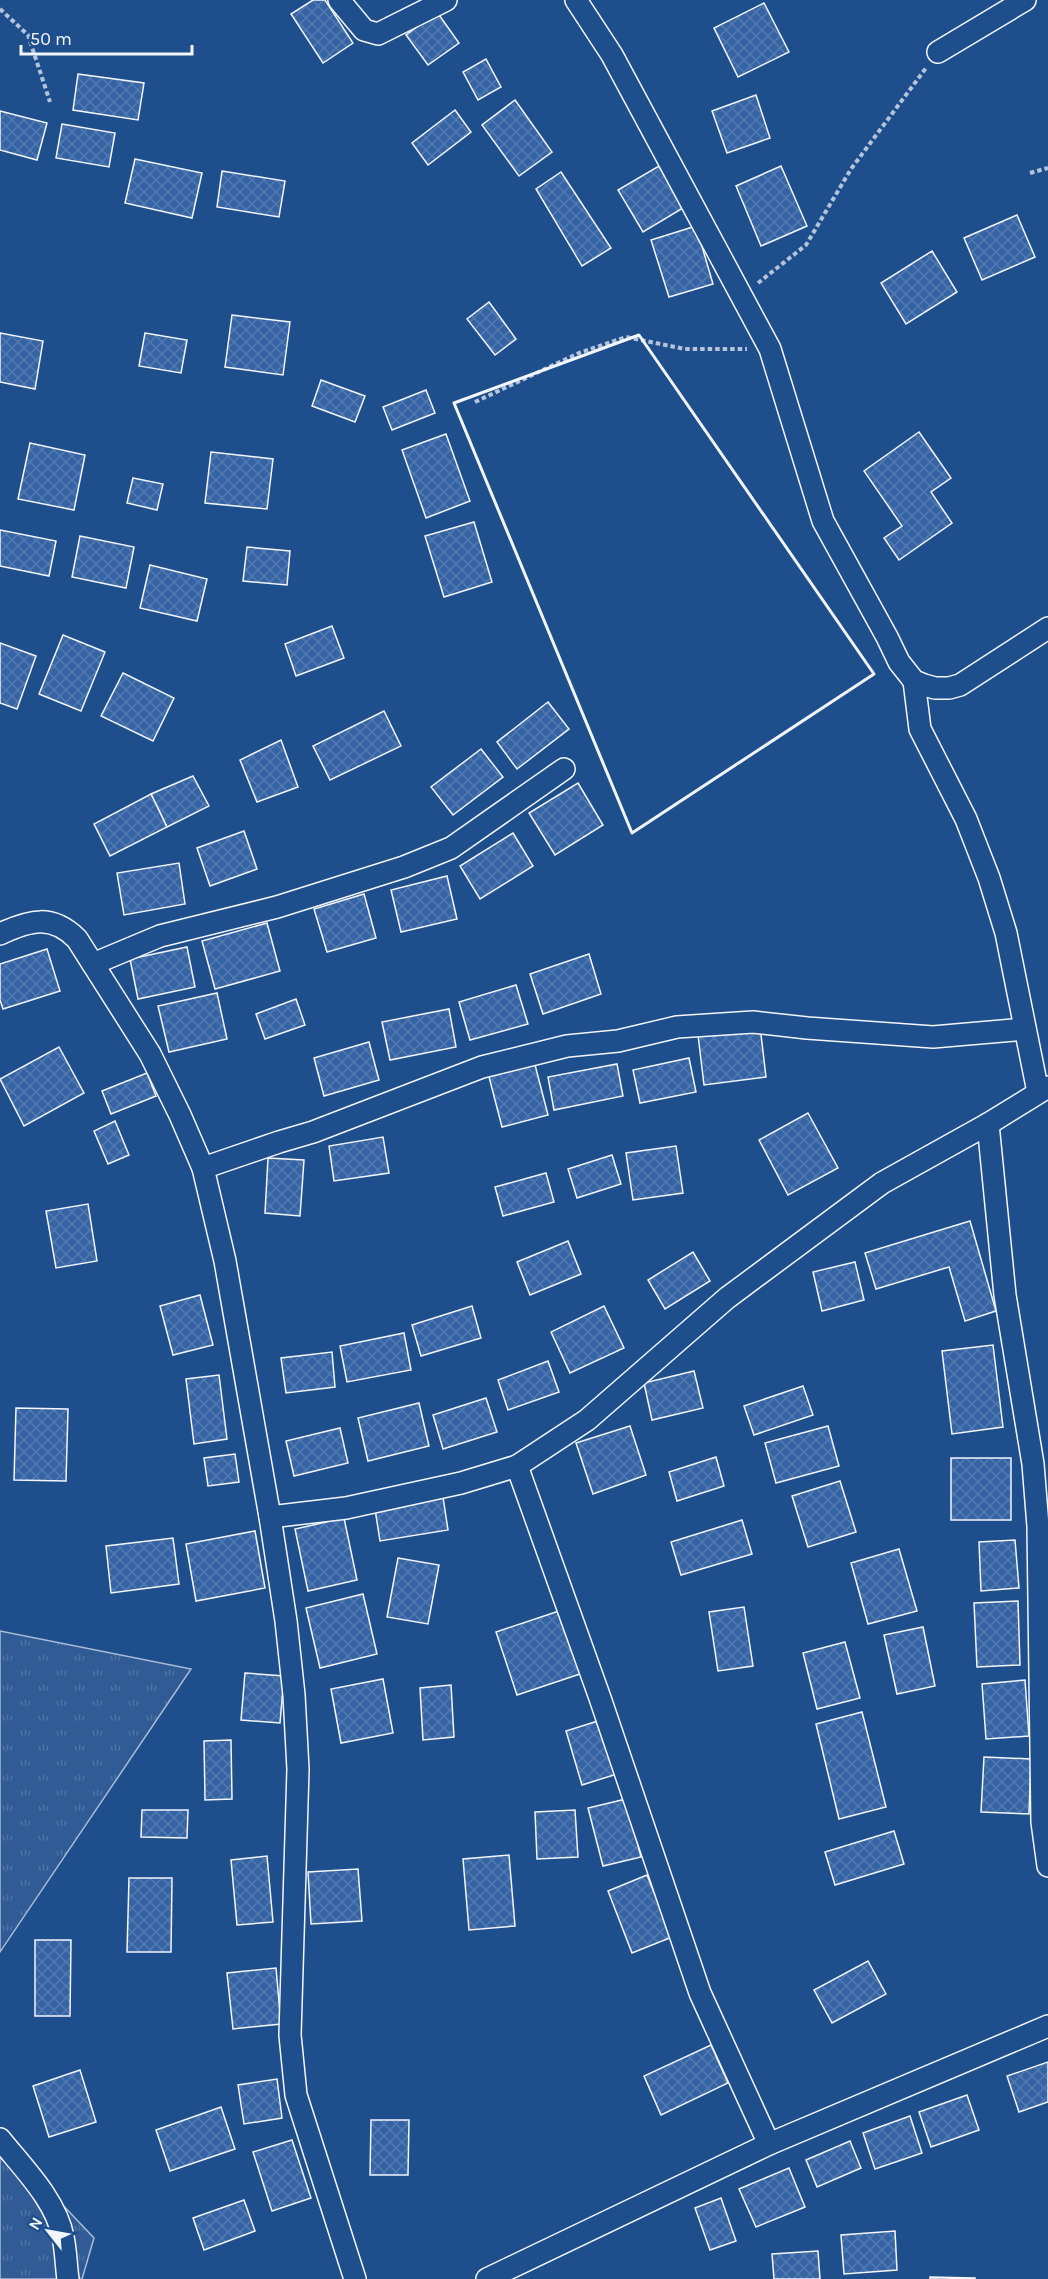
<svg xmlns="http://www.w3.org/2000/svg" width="1048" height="2279" viewBox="0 0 1048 2279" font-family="Karla,sans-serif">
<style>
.grass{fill:url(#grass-tufts);stroke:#a8bbd7;stroke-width:1.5}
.building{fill:url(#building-cross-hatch);stroke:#f2f6ff;stroke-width:1.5}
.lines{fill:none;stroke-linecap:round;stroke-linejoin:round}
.minor-casing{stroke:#f2f6ff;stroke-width:24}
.path{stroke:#b3c4dc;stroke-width:4;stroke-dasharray:4.5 3;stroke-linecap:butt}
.minor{stroke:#1f4e8c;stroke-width:21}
.wall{stroke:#f2f6ff;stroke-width:3}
</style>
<defs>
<pattern id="grass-tufts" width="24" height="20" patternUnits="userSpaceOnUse" patternTransform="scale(1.5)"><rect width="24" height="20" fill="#305b95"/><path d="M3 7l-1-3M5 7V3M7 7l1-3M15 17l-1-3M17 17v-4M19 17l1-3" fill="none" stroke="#4e73a5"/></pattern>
<pattern id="building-cross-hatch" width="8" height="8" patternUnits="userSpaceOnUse" patternTransform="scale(1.5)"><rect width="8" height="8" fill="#3563a3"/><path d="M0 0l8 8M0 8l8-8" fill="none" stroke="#537ab1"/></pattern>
</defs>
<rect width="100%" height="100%" fill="#1f4e8c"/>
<g class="grass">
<polygon points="0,1631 191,1669 0,1952"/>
<polygon points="0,2139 94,2238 82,2279 0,2279"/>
</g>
<g class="building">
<polygon points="313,0 325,0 353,43 323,63 291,14"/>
<polygon points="764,3 789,52 738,77 714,28"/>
<polygon points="437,12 459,43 428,65 406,35"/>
<polygon points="486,59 501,87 478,100 463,72"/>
<polygon points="78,74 144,83 138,120 73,110"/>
<polygon points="756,95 770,138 727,153 712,111"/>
<polygon points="515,100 552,152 519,176 482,125"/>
<polygon points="455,110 471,132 428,165 412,143"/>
<polygon points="0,111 47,123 37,160 0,150"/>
<polygon points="62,124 115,133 109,167 56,158"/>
<polygon points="135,159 202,173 192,218 125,203"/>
<polygon points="659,166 683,208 643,232 618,190"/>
<polygon points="781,166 807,226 761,246 736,186"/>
<polygon points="222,171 285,181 279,217 217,207"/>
<polygon points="561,172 611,248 582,266 536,189"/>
<polygon points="1017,215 1035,257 982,280 964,238"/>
<polygon points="696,226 713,284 669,297 651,240"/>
<polygon points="932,251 957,292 906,324 881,283"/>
<polygon points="489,302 516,339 495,355 467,319"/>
<polygon points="232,315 290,322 283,375 225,367"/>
<polygon points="0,333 43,341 35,389 0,382"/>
<polygon points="145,333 187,340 181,373 139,366"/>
<polygon points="321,380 365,396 355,422 312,406"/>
<polygon points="426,390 435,413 392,430 383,407"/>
<polygon points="919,432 951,478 931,492 952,523 899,560 884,538 902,526 864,471"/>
<polygon points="446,434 470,501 426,518 402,450"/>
<polygon points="30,443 85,455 74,510 18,499"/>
<polygon points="211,452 273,459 267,509 205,503"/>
<polygon points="133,478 163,484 157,510 127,503"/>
<polygon points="474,522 492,582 444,597 425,536"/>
<polygon points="0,530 56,541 49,576 0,566"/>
<polygon points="80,536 134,547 126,588 72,577"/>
<polygon points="247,547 290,551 287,585 243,581"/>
<polygon points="150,565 207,579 197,621 140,608"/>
<polygon points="332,626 344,658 296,676 285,644"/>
<polygon points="63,635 105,652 81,711 39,694"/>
<polygon points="0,643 36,656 17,709 0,703"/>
<polygon points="123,673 174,698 153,741 101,716"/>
<polygon points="548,702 569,729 517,769 497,742"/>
<polygon points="384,711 401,746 330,780 313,746"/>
<polygon points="281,740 298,787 257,802 240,760"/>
<polygon points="481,749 503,777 453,815 431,787"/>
<polygon points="193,776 209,806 167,827 151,794"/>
<polygon points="578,783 603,825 555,855 529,813"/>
<polygon points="151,794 167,827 110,856 94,824"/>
<polygon points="244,831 257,869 210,886 197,848"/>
<polygon points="513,833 533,866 480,899 460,866"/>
<polygon points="179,863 185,904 124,915 117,873"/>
<polygon points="447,876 457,919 401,932 391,890"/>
<polygon points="364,894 376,938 327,952 314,909"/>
<polygon points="267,923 280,971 215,989 202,941"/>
<polygon points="187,947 195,987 138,999 130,959"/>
<polygon points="47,949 60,991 3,1009 0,1000 0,964"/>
<polygon points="589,954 601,994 543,1014 530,974"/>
<polygon points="516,985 528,1024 470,1040 459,1002"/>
<polygon points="217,993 227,1039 169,1052 158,1006"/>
<polygon points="296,999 305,1025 265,1039 256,1014"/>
<polygon points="449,1009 456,1047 390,1060 382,1022"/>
<polygon points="760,1026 766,1077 704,1085 698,1035"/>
<polygon points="369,1042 379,1080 324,1096 314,1058"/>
<polygon points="59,1047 84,1093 24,1126 0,1079"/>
<polygon points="689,1058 696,1092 640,1103 633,1070"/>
<polygon points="534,1061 548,1115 502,1127 488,1073"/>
<polygon points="617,1064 623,1096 554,1110 548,1077"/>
<polygon points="147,1073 156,1096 111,1114 102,1091"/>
<polygon points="808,1113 838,1168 788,1195 759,1140"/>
<polygon points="115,1121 129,1155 108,1164 94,1131"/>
<polygon points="383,1137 389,1173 334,1181 329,1146"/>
<polygon points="676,1146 683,1193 633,1200 626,1153"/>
<polygon points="612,1155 621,1184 577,1198 568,1169"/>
<polygon points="268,1158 304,1160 300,1216 265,1213"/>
<polygon points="546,1173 554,1202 503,1216 495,1187"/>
<polygon points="88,1204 97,1261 56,1268 46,1211"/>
<polygon points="970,1221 996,1311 965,1321 949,1267 876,1289 865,1253"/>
<polygon points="568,1241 581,1274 530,1295 517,1262"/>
<polygon points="693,1252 710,1281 665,1309 648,1280"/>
<polygon points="855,1262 864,1300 822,1311 813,1272"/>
<polygon points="200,1295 213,1345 173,1355 160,1306"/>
<polygon points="472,1306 481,1338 421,1356 412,1325"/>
<polygon points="604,1306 624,1348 570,1373 551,1332"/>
<polygon points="404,1333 411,1370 347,1382 340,1346"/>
<polygon points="993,1345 1003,1427 952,1434 942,1351"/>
<polygon points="332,1352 335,1387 286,1393 281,1358"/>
<polygon points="548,1361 559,1392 508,1410 498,1380"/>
<polygon points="694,1371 703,1408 652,1420 644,1383"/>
<polygon points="219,1375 227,1439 194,1444 186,1379"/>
<polygon points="803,1386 813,1415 754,1435 744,1406"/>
<polygon points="486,1398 497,1432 443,1449 433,1415"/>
<polygon points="419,1403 429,1446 368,1461 358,1418"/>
<polygon points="16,1408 68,1409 66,1481 14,1480"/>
<polygon points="630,1426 646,1475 593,1494 576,1443"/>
<polygon points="828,1426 839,1466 776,1483 765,1443"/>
<polygon points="340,1428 348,1463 294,1476 286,1441"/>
<polygon points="235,1454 239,1482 208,1486 204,1458"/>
<polygon points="716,1457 724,1486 677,1501 669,1472"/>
<rect x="951" y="1458" width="60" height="62"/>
<polygon points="840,1481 856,1532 808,1547 792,1496"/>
<polygon points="443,1497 448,1530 380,1541 375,1509"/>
<polygon points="344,1518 357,1580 308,1591 295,1529"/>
<polygon points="742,1520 752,1554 681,1575 671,1542"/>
<polygon points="255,1531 265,1588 196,1601 186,1544"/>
<polygon points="173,1538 179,1584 111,1593 106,1546"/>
<polygon points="1015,1540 1019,1588 981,1591 979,1542"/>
<polygon points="899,1549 917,1611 868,1624 851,1563"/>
<polygon points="398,1558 439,1565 428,1624 387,1617"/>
<polygon points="363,1594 377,1654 320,1668 306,1608"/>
<polygon points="1018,1601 1020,1665 977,1667 974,1603"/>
<polygon points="744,1607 753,1666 718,1671 709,1612"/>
<polygon points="565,1609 586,1672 517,1695 496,1632"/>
<polygon points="923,1627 935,1686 897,1694 884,1635"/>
<polygon points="845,1642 860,1698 817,1709 803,1653"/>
<polygon points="245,1673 284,1676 280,1723 241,1720"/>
<polygon points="383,1679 393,1733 341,1743 331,1689"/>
<polygon points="1025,1680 1029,1736 986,1739 982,1684"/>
<polygon points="451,1685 454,1737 423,1740 420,1688"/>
<polygon points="862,1712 886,1807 839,1819 816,1724"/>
<polygon points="601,1720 617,1774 582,1785 566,1731"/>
<polygon points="231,1740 232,1799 205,1800 204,1741"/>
<polygon points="984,1757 1031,1759 1029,1814 981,1812"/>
<polygon points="626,1799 641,1857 603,1866 588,1808"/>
<polygon points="142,1810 188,1810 187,1838 141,1837"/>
<polygon points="575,1810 578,1857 537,1859 535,1812"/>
<polygon points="894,1831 904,1864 835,1885 825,1852"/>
<polygon points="509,1855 515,1926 469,1930 463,1859"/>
<polygon points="267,1856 273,1922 237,1925 231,1860"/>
<polygon points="358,1869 362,1921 311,1924 308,1872"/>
<polygon points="647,1875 672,1937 632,1953 608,1891"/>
<polygon points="129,1878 172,1878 171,1952 127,1952"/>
<polygon points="35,1940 71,1940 70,2016 35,2016"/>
<polygon points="868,1961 886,1994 832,2023 814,1990"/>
<polygon points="276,1968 281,2024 233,2029 227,1973"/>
<polygon points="711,2045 728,2083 661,2115 644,2076"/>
<polygon points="1048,2062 1048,2102 1019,2112 1007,2076"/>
<polygon points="80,2070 96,2122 49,2137 33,2086"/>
<polygon points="277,2079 282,2118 244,2124 238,2085"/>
<polygon points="967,2095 979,2130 931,2147 919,2112"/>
<polygon points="221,2107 235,2149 170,2171 156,2130"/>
<polygon points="910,2116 922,2153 875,2169 863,2133"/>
<polygon points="371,2120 409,2120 408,2175 370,2175"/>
<polygon points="292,2140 311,2198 272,2211 253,2152"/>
<polygon points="850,2141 861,2168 817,2187 806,2160"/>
<polygon points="789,2168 805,2207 756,2227 739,2189"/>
<polygon points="721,2198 736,2241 710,2250 695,2208"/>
<polygon points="244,2200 255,2231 204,2250 193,2218"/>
<polygon points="895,2231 897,2270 844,2274 841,2235"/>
<polygon points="818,2251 820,2279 774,2279 772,2254"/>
<polygon points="930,2277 975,2278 975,2279 930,2279"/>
</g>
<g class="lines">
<g class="minor-casing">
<g id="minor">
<polyline points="339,0 364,30 378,34 446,0"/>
<polyline points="576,0 612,55 770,349 823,521 887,637 899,662 914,681 924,685 935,688 949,688 960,685 1048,628"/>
<polyline points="938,52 1025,0"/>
<polyline points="914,681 920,729 966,819 989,878 1006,933 1038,1092"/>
<path d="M 0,934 C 30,920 52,914 77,939 L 150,1054 L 180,1115 L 203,1168 L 225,1261 L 270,1517 L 286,1621 L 294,1695 L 298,1769 L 290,2035 L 296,2095 L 355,2279"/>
<polyline points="93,964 160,936 277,907 404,867 451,848 564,769"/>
<polyline points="988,1124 1005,1295 1033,1464 1038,1526 1042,1822 1048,1866"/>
<polyline points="203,1168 279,1142 313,1132 482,1067 567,1046 618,1041 677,1027 753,1022 807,1028 933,1037 1025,1029"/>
<polyline points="517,1466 600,1698 700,1993 769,2144"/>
<polyline points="270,1517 346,1508 461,1483 517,1466 587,1420 727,1298 882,1183 988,1124 1048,1087"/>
<path d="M 0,2139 C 23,2168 56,2200 63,2237 C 66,2251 66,2265 68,2279"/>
<polyline points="487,2279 769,2144 1048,2026"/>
</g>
</g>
<g class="path">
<polyline points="0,9 28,35 50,102"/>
<polyline points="1030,173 1048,168"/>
<polyline points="758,283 806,245 851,169 926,68"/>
<polyline points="475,402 579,353 626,337 685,349 747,349"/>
</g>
<use href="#minor" class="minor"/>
<polygon class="wall" points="639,335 874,674 632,833 454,403"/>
</g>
<g transform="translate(48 2231) rotate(301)" stroke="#1f4e8c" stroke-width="4.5" paint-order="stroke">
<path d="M0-4.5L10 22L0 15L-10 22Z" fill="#f2f6ff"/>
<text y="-9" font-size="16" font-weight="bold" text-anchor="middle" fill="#f2f6ff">N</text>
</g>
<path d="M21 45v9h171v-9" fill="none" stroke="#f2f6ff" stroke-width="3"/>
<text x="30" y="45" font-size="18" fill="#f2f6ff" stroke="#1f4e8c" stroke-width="4.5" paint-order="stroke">50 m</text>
</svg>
